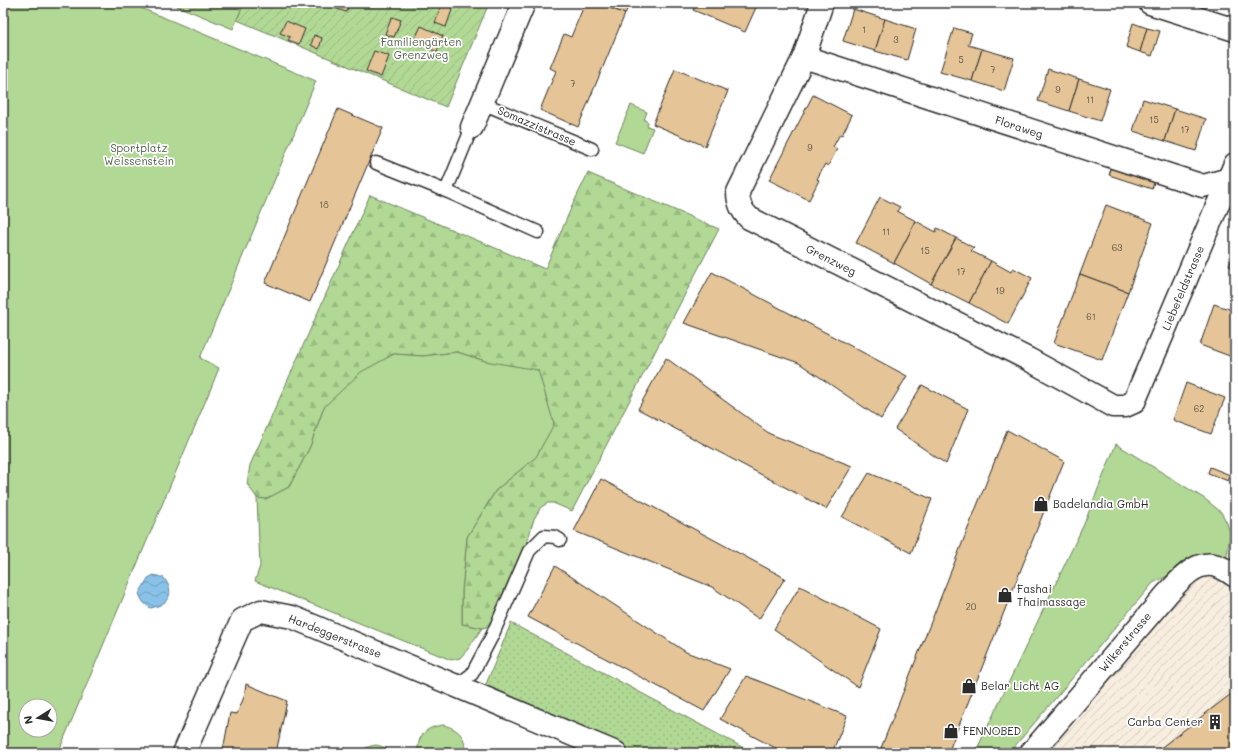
<svg xmlns="http://www.w3.org/2000/svg" width="1238" height="756" viewBox="0 0 1238 756" font-family="Mali,sans-serif">
<style>
.industrial{fill:url(#industrial-furrows)}
.grass{fill:url(#grass-dots);stroke:#6e8260}
.forest{fill:url(#forest-firs);stroke:#6e8260}
.park{fill:#b1d894;stroke:#6e8260;fill-rule:evenodd}
.garden{fill:url(#garden-furrows);stroke:#6e8260}
.water{fill:url(#water-waves);stroke:#63869c}
.building{fill:#e5c597;stroke:#2b2b2b}
.lines{fill:none;stroke-linecap:round;stroke-linejoin:round}
.service-casing{stroke:#2b2b2b;stroke-width:15}
.minor-casing{stroke:#2b2b2b;stroke-width:25}
.service{stroke:#fff;stroke-width:12}
.minor{stroke:#fff;stroke-width:22}
.labels{text-anchor:middle;stroke-width:3.5;stroke-linejoin:round;paint-order:stroke}
.number-label{font-size:9px;fill:#5a5246}
.park-label{font-size:11px;fill:#535f4a;stroke:#fff}
.street-label{font-size:11px;fill:#2b2b2b;stroke:#fff}
.poi-label{font-size:11px;fill:#2b2b2b;stroke:#fff;text-anchor:start}
</style>
<defs>
<pattern id="industrial-furrows" width="10" height="10" patternUnits="userSpaceOnUse"><rect width="10" height="10" fill="#f7eee0"/><path d="M-1 1l2-2M0 10L10 0M9 11l2-2" fill="none" stroke="#d4ccc0"/></pattern>
<pattern id="grass-dots" width="8" height="8" patternUnits="userSpaceOnUse"><rect width="8" height="8" fill="#b1d894"/><path d="M2 2h.1M6 6h.1" fill="none" stroke="#98ba80" stroke-width="1.8" stroke-linecap="round"/></pattern>
<pattern id="forest-firs" width="22" height="20" patternUnits="userSpaceOnUse"><rect width="22" height="20" fill="#b1d894"/><path d="M5 1l3.5 6h-7zM16 11l3.5 6h-7z" fill="#98ba80"/></pattern>
<pattern id="garden-furrows" width="10" height="10" patternUnits="userSpaceOnUse"><rect width="10" height="10" fill="#b1d894"/><path d="M-1 1l2-2M0 10L10 0M9 11l2-2" fill="none" stroke="#98ba80"/></pattern>
<pattern id="water-waves" width="16" height="10" patternUnits="userSpaceOnUse"><rect width="16" height="10" fill="#89c2e8"/><path d="M0 5q4-4 8 0t8 0" fill="none" stroke="#709ebc"/></pattern>
</defs>
<rect width="100%" height="100%" fill="#fff"/>
<filter id="ink" filterUnits="userSpaceOnUse"><feTurbulence type="fractalNoise" baseFrequency=".025" numOctaves="2"/><feDisplacementMap in="SourceGraphic" scale="8" xChannelSelector="R" yChannelSelector="G"/><feConvolveMatrix kernelMatrix="1 2 1 2 8 2 1 2 1" color-interpolation-filters="sRGB"/></filter>
<g filter="url(#ink)">
<polygon class="industrial" points="1203,575 1218,576 1235,586 1235,753 1045,753 1190,582"/>
<polygon class="grass" points="511,623 753,753 639,753 484,689"/>
<polygon class="forest" points="588,173 719,229 572,511 553,503 548,503 541,507 534,519 525,549 492,626 482,628 462,624 462,591 467,537 496,490 536,457 485,361 457,352 423,356 393,354 324,407 310,447 289,487 266,499 257,498 247,484 250,465 370,195 545,269 572,206"/>
<g class="park">
<path d="M 3,3 L 129,3 L 316,81 L 200,358 L 219,368 L 211,388 L 58,753 L 3,753 ZM 26,706 L 50,706 L 50,730 L 26,730 Z"/>
<polygon points="170,3 244,3 233,29"/>
<polygon points="631,105 647,112 644,120 648,122 647,126 653,128 643,153 615,142"/>
<polygon points="457,352 485,361 538,370 554,424 536,457 496,490 467,537 462,591 462,624 482,628 468,649 460,658 451,660 255,581 260,566 257,498 266,499 289,487 310,447 324,407 361,372 394,354 423,356"/>
<polygon points="1116,444 1205,499 1221,512 1227,523 1230,533 1226,563 1200,560 1153,583 1009,753 975,753 1084,524"/>
<path d="M 443,725 C 457,728 468,737 464,753 L 418,753 C 417,735 426,727 443,725 Z"/>
<path d="M 376,745 C 382,746 387,748 391,753 L 359,753 C 364,748 369,746 376,745 Z"/>
</g>
<polygon class="garden" points="244,3 489,3 446,107 237,20"/>
<path class="water" d="M 154,575 L 164,578 C 176,594 168,605 150,608 L 143,602 L 139,594 L 148,578 Z"/>
<g class="building">
<polygon points="333,3 350,3 346,12 332,7"/>
<polygon points="442,3 453,7 446,27 435,23"/>
<polygon points="585,3 599,3 625,14 578,127 540,110 556,71 550,68 564,34 571,37"/>
<polygon points="599,3 630,3 625,14"/>
<polygon points="696,3 758,3 745,32 693,10"/>
<polygon points="853,9 885,19 875,51 843,41"/>
<polygon points="392,17 401,20 394,37 385,34"/>
<polygon points="885,19 916,29 907,60 875,51"/>
<polygon points="286,21 305,29 299,44 288,40 290,37 280,33"/>
<polygon points="1133,23 1147,28 1140,52 1126,47"/>
<polygon points="421,26 443,36 437,52 414,41"/>
<polygon points="954,28 972,33 968,45 982,49 972,81 940,72"/>
<polygon points="1147,28 1160,31 1152,56 1140,52"/>
<polygon points="314,35 322,38 319,49 311,45"/>
<polygon points="982,49 1014,58 1004,91 972,81"/>
<polygon points="374,51 389,56 381,77 366,71"/>
<polygon points="675,69 728,91 705,146 653,124"/>
<polygon points="1048,69 1079,79 1069,111 1038,101"/>
<polygon points="1079,79 1110,89 1100,121 1069,111"/>
<polygon points="813,95 852,115 842,135 840,134 833,147 837,149 828,166 825,164 817,179 819,180 809,200 769,180"/>
<polygon points="1143,99 1175,109 1165,141 1133,131"/>
<polygon points="338,109 383,128 310,302 265,283"/>
<polygon points="1175,109 1206,119 1196,151 1165,141"/>
<polygon points="1112,166 1155,180 1152,189 1109,175"/>
<polygon points="880,197 900,207 897,211 916,221 894,263 856,243"/>
<polygon points="1106,205 1153,223 1128,292 1080,274"/>
<polygon points="916,221 936,232 937,228 956,238 931,284 894,263"/>
<polygon points="956,238 974,248 971,251 991,261 969,303 931,284"/>
<polygon points="1235,250 1235,268 1229,266"/>
<polygon points="991,261 1011,272 1013,268 1032,278 1008,324 969,303"/>
<polygon points="712,272 907,376 881,419 799,363 684,323"/>
<polygon points="1080,274 1128,292 1102,360 1054,343"/>
<polygon points="1214,304 1235,311 1235,358 1200,345"/>
<polygon points="666,358 770,434 852,466 826,509 638,409"/>
<polygon points="1186,383 1225,398 1211,434 1173,420"/>
<polygon points="922,385 968,409 946,464 895,429"/>
<polygon points="1007,430 1064,461 948,753 879,753"/>
<polygon points="1210,467 1230,475 1228,481 1208,473"/>
<polygon points="869,473 932,499 911,553 842,517"/>
<polygon points="601,479 785,578 759,619 712,587 574,531"/>
<polygon points="555,566 686,652 730,669 704,711 528,617"/>
<polygon points="800,586 881,629 858,687 774,629"/>
<polygon points="746,676 847,716 832,753 785,753 720,719"/>
<polygon points="246,684 287,701 276,753 221,753 224,745 230,713 237,714 244,697"/>
<polygon points="1235,691 1235,753 1154,753"/>
</g>
<g class="lines">
<g class="service-casing">
<g id="service">
<polyline points="482,103 592,149"/>
<polyline points="376,163 446,191 472,127"/>
<polyline points="446,191 538,232"/>
<polyline points="452,683 464,680 472,674 492,636 529,551 544,536 555,537 560,540"/>
</g>
</g>
<g class="minor-casing">
<g id="minor">
<path d="M 822,3 L 804,57 L 738,192 C 738,203 741,210 749,218 L 1028,359 L 1113,406 L 1125,406 L 1134,402 L 1235,164"/>
<polyline points="1150,3 1235,30"/>
<polyline points="804,57 1203,186 1229,179 1235,181"/>
<polyline points="472,127 524,3"/>
<polyline points="184,753 242,620 261,611 292,617 616,753"/>
<path d="M 1031,753 L 1167,594 C 1181,579 1198,556 1222,568 C 1226,570 1231,573 1235,576"/>
</g>
</g>
<use href="#service" class="service"/>
<use href="#minor" class="minor"/>
</g>
</g>
<defs>
<g id="shop-bare" transform="scale(1.2)"><path d="M-5-2.5h2.3a2.7 3.5 0 0 1 5.4 0H5L5.5 6h-11ZM-1.5-2.5h3a1.5 2.3 0 0 0-3 0Z" fill="#2b2b2b" stroke="#fff" stroke-width="2.5" paint-order="stroke"/></g>
<g id="building-bare" transform="scale(1.2)"><path d="M-4-6H4V6H1V3H-1V6H-4ZM-2.5-4.3h1.7v1.8h-1.7ZM.8-4.3h1.7v1.8H.8ZM-2.5-1h1.7V.8h-1.7ZM.8-1h1.7V.8H.8Z" fill="#2b2b2b" stroke="#fff" stroke-width="2.5" paint-order="stroke"/></g>
</defs>
<g fill-rule="evenodd">
<use href="#shop-bare" x="1041" y="504"/>
<use href="#shop-bare" x="1005" y="595"/>
<use href="#shop-bare" x="969" y="686"/>
<use href="#building-bare" x="1215" y="722"/>
<use href="#shop-bare" x="951" y="731"/>
</g>
<g class="labels">
<g class="number-label">
<text x="864" y="33">1</text>
<text x="896" y="43">3</text>
<text x="961" y="63">5</text>
<text x="993" y="73">7</text>
<text x="573" y="87">7</text>
<text x="1058" y="93">9</text>
<text x="1090" y="103">11</text>
<text x="1154" y="123">15</text>
<text x="1185" y="133">17</text>
<text x="810" y="151">9</text>
<text x="324" y="208">18</text>
<text x="886" y="235">11</text>
<text x="1117" y="251">63</text>
<text x="925" y="254">15</text>
<text x="961" y="275">17</text>
<text x="1000" y="294">19</text>
<text x="1091" y="320">61</text>
<text x="1199" y="412">62</text>
<text x="971" y="610">20</text>
</g>
<g class="park-label">
<text x="421" y="46">Familiengärten<tspan x="421" dy="13">Grenzweg</tspan></text>
<text x="139" y="152">Sportplatz<tspan x="139" dy="13">Weissenstein</tspan></text>
</g>
<g class="street-label">
<text transform="translate(537 126) rotate(23)" y="4">Somazzistrasse</text>
<text transform="translate(1019 127) rotate(18)" y="4">Floraweg</text>
<text transform="translate(831 260) rotate(27)" y="4">Grenzweg</text>
<text transform="translate(1183 288) rotate(-67)" y="4">Liebefeldstrasse</text>
<text transform="translate(335 636) rotate(22)" y="4">Hardeggerstrasse</text>
<text transform="translate(1125 642) rotate(-50)" y="4">Wilkerstrasse</text>
</g>
<g class="poi-label">
<text x="1053" y="508">Badelandia GmbH</text>
<text x="1017" y="593">Fashai<tspan x="1017" dy="13">Thaimassage</tspan></text>
<text x="981" y="690">Belar Licht AG</text>
<text x="1203" y="726" text-anchor="end">Carba Center</text>
<text x="963" y="735">FENNOBED</text>
</g>
</g>
<rect width="1238" height="756" fill="none" stroke="#fff" stroke-width="16"/>
<rect x="8" y="8" width="1222" height="740" fill="none" stroke="#2b2b2b" stroke-width="1.5" filter="url(#ink)"/>
<g transform="translate(38 718) rotate(259)"><circle r="19" fill="#ffffff" stroke="#aaaaaa"/>
<path d="M0-3L7 15L0 10L-7 15Z" fill="#2b2b2b"/>
<text y="-6" font-size="11" font-weight="bold" text-anchor="middle" fill="#2b2b2b">N</text>
</g>
</svg>
